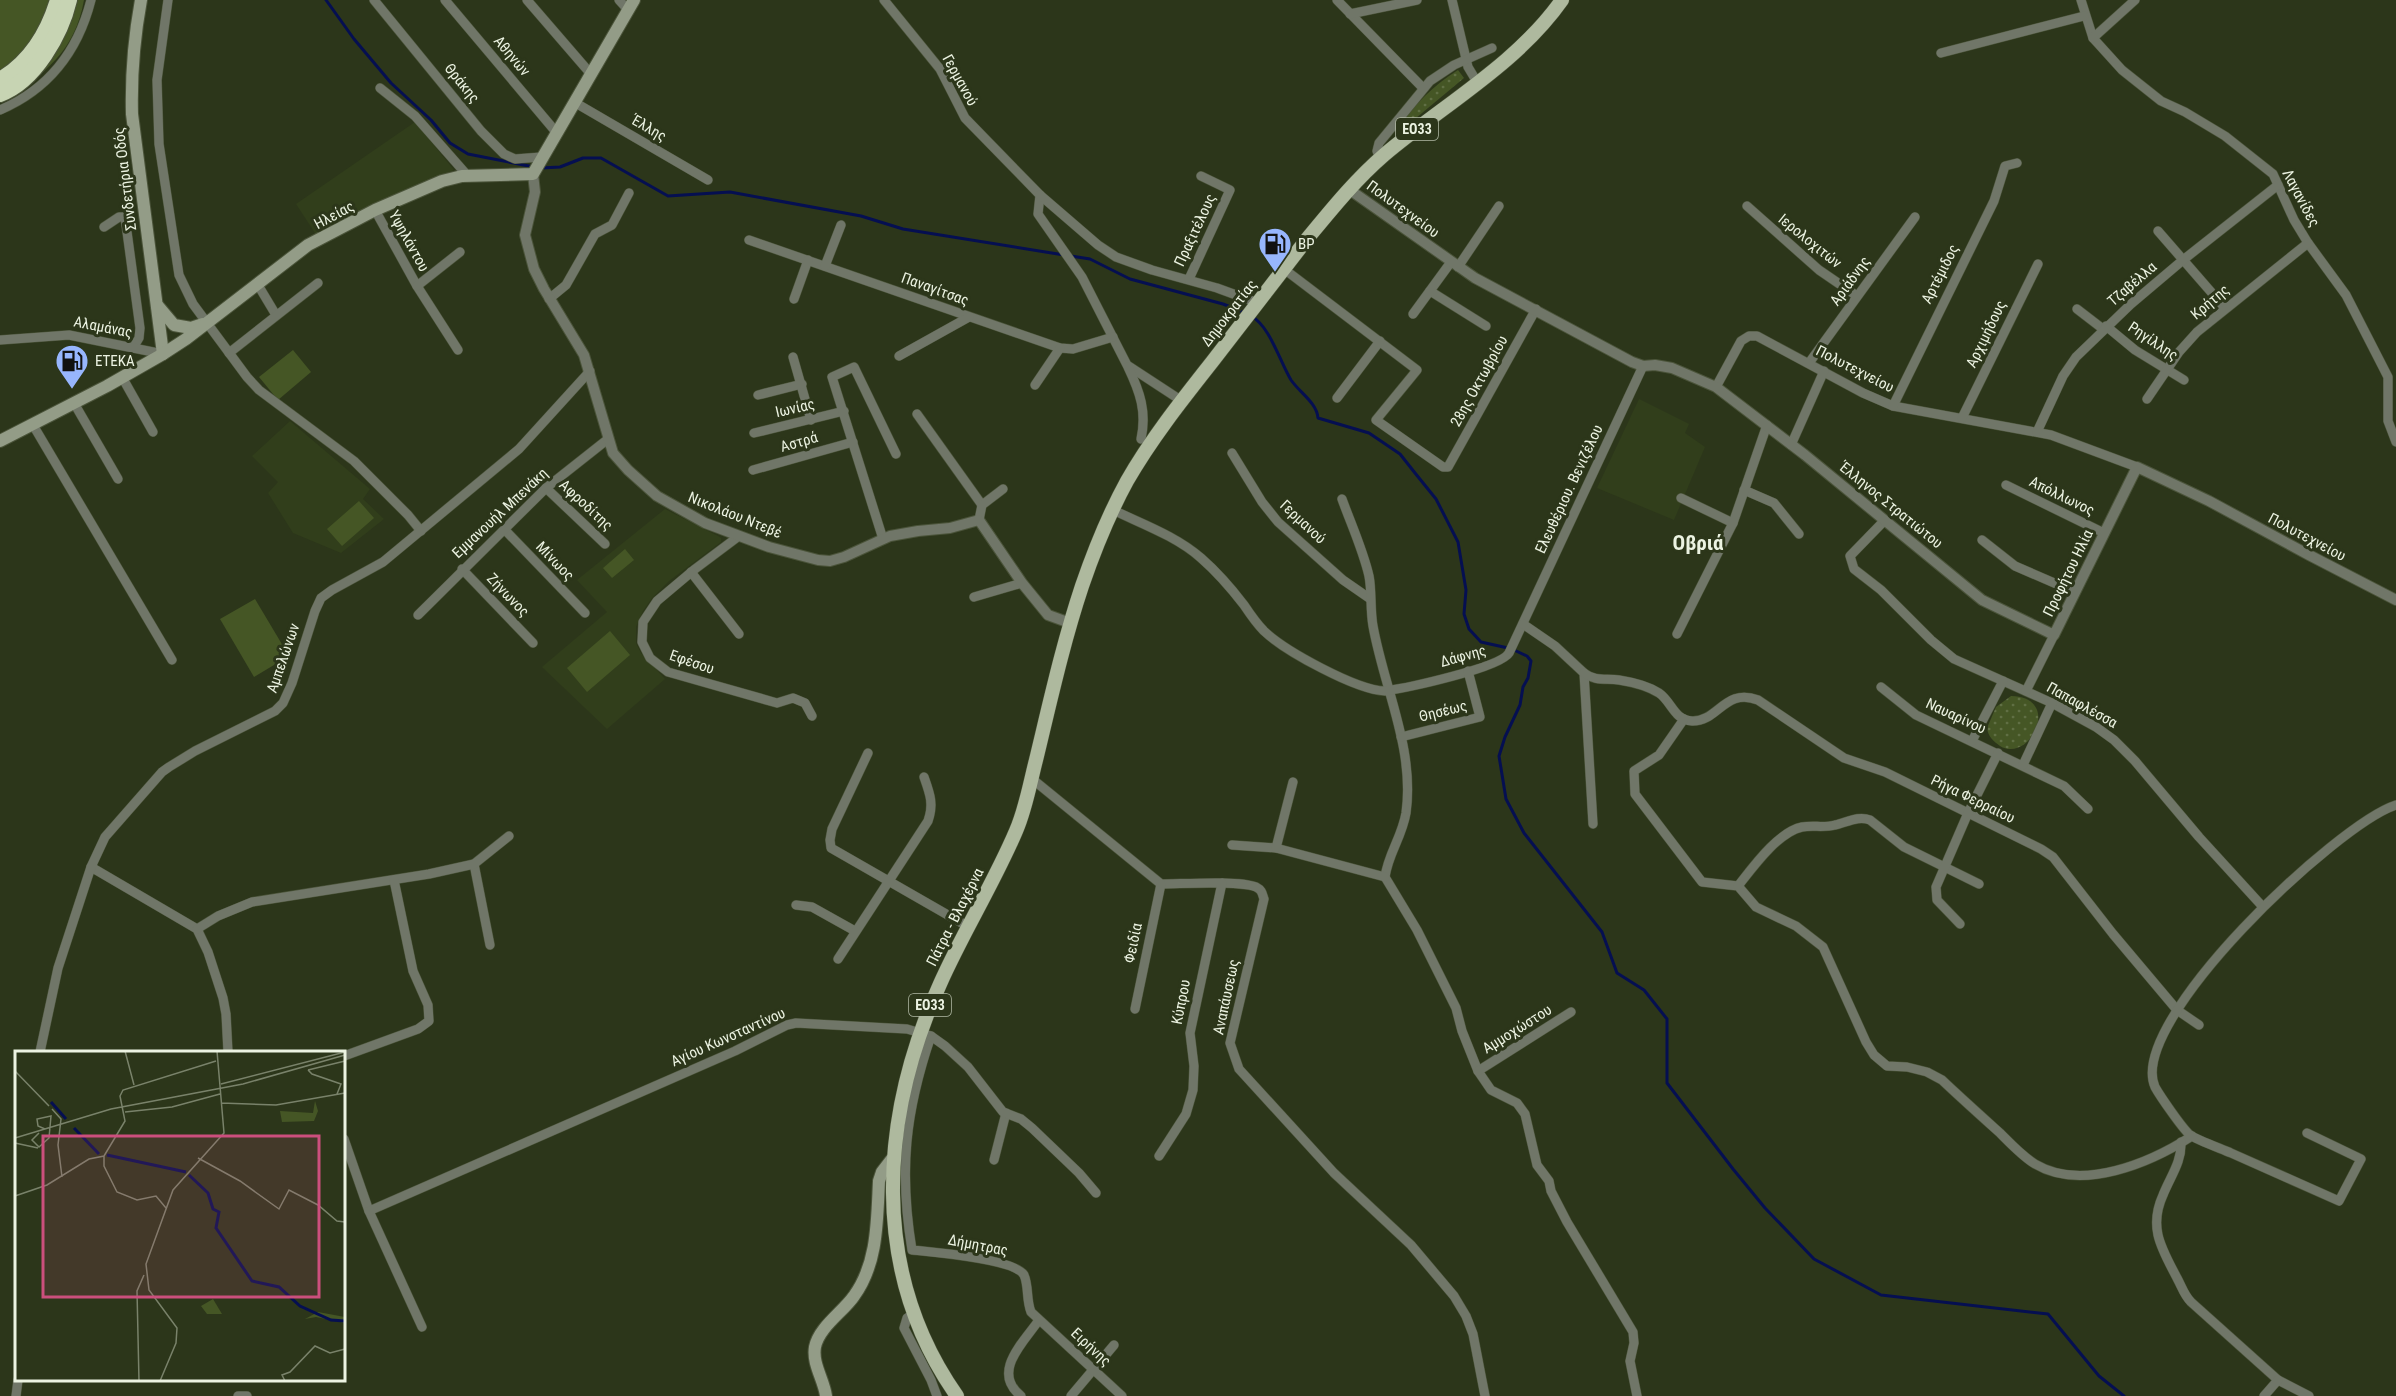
<svg xmlns="http://www.w3.org/2000/svg" width="2396" height="1396" viewBox="0 0 2396 1396" font-family="'Roboto Condensed',sans-serif">
<style>
.built{fill:#313e1b}
.grass{fill:#455625}
.park{fill:url(#park-dots)}
.lines{fill:none;stroke-linecap:round;stroke-linejoin:round}
.stream{stroke:#050f51;stroke-width:3}
.minor-casing{stroke:#4b543a;stroke-width:10}
.tertiary-casing{stroke:#4b543a;stroke-width:12}
.secondary-casing{stroke:#4b543a;stroke-width:14}
.primary-casing{stroke:#4b543a;stroke-width:15}
.motorway-casing{stroke:#4b543a;stroke-width:18}
.minor{stroke:#707668;stroke-width:9}
.tertiary{stroke:#707668;stroke-width:10}
.secondary{stroke:#939c87;stroke-width:12}
.primary{stroke:#aeb99e;stroke-width:14}
.motorway{stroke:#c7d4b3;stroke-width:16}
.labels{text-anchor:middle;stroke-width:6;stroke-linejoin:round;paint-order:stroke}
.shield{fill:#2c361a;stroke:#b2baa6;stroke-width:1.5}
.shield-label{font-size:14px;font-weight:bold;fill:#ecf3e2}
.street-label{font-size:15px;fill:#ecf3e2;stroke:#2c361a}
.poi-label{font-size:15px;fill:#ecf3e2;stroke:#2c361a;text-anchor:start}
.district-label{font-size:21px;font-weight:bold;fill:#ecf3e2;stroke:#2c361a}
.inset-river{fill:none;stroke:#050f51;stroke-width:3}
.inset-road{fill:none;stroke:#79826a;stroke-width:1.5}
.view{fill:#cc4f7d;fill-opacity:0.15;stroke:#cc4f7d;stroke-width:3}
.inset-edge{fill:none;stroke:#ecf3e2;stroke-width:3}
</style>
<defs>
<pattern id="park-dots" width="8" height="8" patternUnits="userSpaceOnUse" patternTransform="scale(1.5)"><rect width="8" height="8" fill="#455625"/><path d="M2 2h.1M6 6h.1" fill="none" stroke="#606f44" stroke-width="1.8" stroke-linecap="round"/></pattern>
</defs>
<rect width="100%" height="100%" fill="#2c361a"/>
<g class="built">
<polygon points="415,122 454,170 383,201 317,236 296,204"/>
<polygon points="1639,399 1689,424 1685,433 1705,447 1674,520 1597,488"/>
<polygon points="290,421 370,489 363,499 384,519 341,553 293,533 268,493 278,482 252,456"/>
<polygon points="665,509 718,536 721,538 721,542 669,581 652,598 643,611 636,627 636,643 641,653 665,679 607,729 542,667 607,612 577,580"/>
</g>
<g class="grass">
<path d="M 0,0 L 52,0 C 42,31 24,52 0,73 Z"/>
<path d="M 77,0 L 84,0 C 75,51 45,73 5,100 Z"/>
<polygon points="293,350 311,372 278,400 259,377"/>
<polygon points="359,501 374,518 342,546 327,529"/>
<polygon points="625,549 634,560 612,578 603,568"/>
<polygon points="255,599 289,656 254,677 220,619"/>
<polygon points="610,631 630,655 587,692 567,668"/>
</g>
<g class="park">
<path d="M 1458,70 L 1464,78 L 1398,133 L 1395,130 C 1414,106 1432,86 1458,70 Z"/>
<path d="M 2011,696 C 2063,697 2030,764 2000,746 C 1993,741 1988,736 1987,728 L 1996,707 Z"/>
</g>
<g class="lines">
<g class="stream">
<polyline points="326,0 354,39 391,83 431,120 450,143 468,154 534,167"/>
<polyline points="541,168 560,167 583,158 601,158 668,196 730,192 861,216 903,229 1064,255"/>
<polyline points="1071,256 1090,259 1130,279 1223,304 1246,313"/>
<path d="M 1251,316 C 1270,326 1280,362 1291,380 C 1300,393 1317,403 1318,418 L 1369,433 L 1400,454 L 1415,473 L 1436,499 L 1458,542 L 1466,590 L 1464,614 L 1469,629 L 1481,642 L 1508,648"/>
<polyline points="1514,650 1527,656 1531,661 1528,678 1523,687 1520,705 1505,737 1499,756 1506,799 1524,833 1602,932 1617,973 1644,990 1667,1019 1667,1083 1733,1169 1765,1208 1814,1259 1881,1295 2048,1314 2099,1376 2124,1396"/>
</g>
<g class="minor-casing">
<g id="minor">
<polyline points="168,0 157,80 159,144 179,275 193,304 247,377 259,390 354,461 408,515 421,531"/>
<polyline points="374,0 481,131 504,154 515,159 541,157"/>
<polyline points="445,0 556,132"/>
<polyline points="527,0 590,73"/>
<polyline points="619,0 628,10"/>
<polyline points="884,0 940,69 965,118 1040,195 1038,214 1082,277 1127,365 1182,401"/>
<polyline points="1337,0 1423,88"/>
<polyline points="1452,0 1468,67 1477,82"/>
<polyline points="2081,0 2093,38 2122,70 2161,101 2185,112 2225,136 2273,174 2294,220 2308,243 2346,295 2388,377 2388,421 2396,442"/>
<polyline points="1350,14 1417,0"/>
<polyline points="2093,38 2135,0"/>
<polyline points="1941,53 2084,16"/>
<polyline points="380,88 415,116 467,175"/>
<polyline points="574,102 708,180"/>
<path d="M 0,110 C 49,89 78,51 91,0"/>
<polyline points="1380,159 1377,151 1379,143 1430,81 1454,65 1492,48"/>
<polyline points="1040,195 1098,245 1116,257 1152,270 1217,288 1258,303"/>
<polyline points="1747,206 1819,270 1857,296"/>
<polyline points="375,210 417,286 458,350"/>
<polyline points="104,227 119,217 125,217 140,328 139,338 133,348"/>
<polyline points="2158,231 2225,308"/>
<polyline points="749,240 1060,348 1073,349 1113,337"/>
<polyline points="825,266 841,225"/>
<polyline points="1458,267 1499,206"/>
<polyline points="1284,269 1417,370 1376,420 1443,467 1448,467 1536,309"/>
<polyline points="1189,279 1230,190 1201,176"/>
<polyline points="258,285 276,315"/>
<polyline points="417,286 460,252"/>
<polyline points="1430,291 1486,326"/>
<polyline points="549,299 566,285 595,234 612,225 629,193"/>
<polyline points="794,299 808,260"/>
<polyline points="2077,309 2103,329"/>
<polyline points="1413,314 1451,262"/>
<polyline points="2106,326 2135,350 2184,380"/>
<polyline points="0,340 69,335 163,354"/>
<polyline points="229,353 318,283"/>
<polyline points="899,356 969,317"/>
<polyline points="793,357 811,420"/>
<polyline points="1809,363 1915,217"/>
<path d="M 1128,367 C 1140,392 1147,412 1141,439"/>
<polyline points="122,377 153,432"/>
<polyline points="1035,385 1060,348"/>
<polyline points="1716,387 1741,341 1749,336 1757,336 1863,393 1893,406 2051,435 2137,467"/>
<polyline points="758,395 802,384"/>
<polyline points="1337,398 1380,341"/>
<polyline points="2147,399 2179,352 2197,332 2308,243"/>
<polyline points="74,403 118,479"/>
<polyline points="1893,406 1994,201 2005,166 2017,163"/>
<polyline points="917,414 982,505"/>
<polyline points="1962,418 2038,264"/>
<polyline points="33,425 172,660"/>
<polyline points="2037,432 2063,376 2076,357 2131,304 2183,260 2278,185"/>
<polyline points="754,433 844,411"/>
<polyline points="1791,445 1824,371"/>
<polyline points="1232,453 1262,502 1278,522 1343,580 1369,598"/>
<polyline points="753,470 853,442"/>
<polyline points="2006,485 2104,533"/>
<polyline points="546,488 605,544"/>
<polyline points="1744,490 1774,503 1799,534"/>
<polyline points="1681,498 1733,523"/>
<path d="M 1342,499 C 1351,524 1363,550 1369,576 C 1372,591 1370,610 1373,626 C 1384,688 1415,749 1406,813 C 1402,837 1388,854 1385,877 L 1417,930 L 1456,1008 L 1462,1031 L 1478,1071 L 1491,1090 L 1517,1103 L 1525,1114 L 1537,1165 L 1549,1181 L 1551,1191 L 1567,1222 L 1633,1332 L 1634,1343 L 1630,1361 L 1637,1396"/>
<path d="M 1113,510 C 1142,524 1176,536 1201,558 C 1217,572 1231,588 1244,605 C 1250,614 1256,623 1264,631 C 1285,651 1356,690 1385,691 C 1406,688 1500,668 1509,653 L 1643,366"/>
<polyline points="979,520 982,505 1003,489"/>
<polyline points="1884,521 1850,556 1854,569 1881,590 1931,640 1954,659 2052,703 2096,727 2114,740 2135,761 2199,837 2263,907"/>
<polyline points="505,530 585,613"/>
<polyline points="739,536 695,569 657,601 643,622 642,642 650,658 668,672 777,703 793,698 805,703 812,716"/>
<polyline points="883,539 832,377 854,367 896,454"/>
<polyline points="1982,540 2015,566 2075,592"/>
<polyline points="462,569 533,643"/>
<polyline points="691,572 739,634"/>
<polyline points="974,597 1022,583"/>
<polyline points="418,615 546,488 608,439"/>
<polyline points="1523,624 1555,646 1584,673 1593,824"/>
<polyline points="1677,634 1733,523 1767,425"/>
<path d="M 1584,673 C 1596,682 1606,678 1619,680 C 1632,682 1648,686 1659,693 C 1672,702 1674,720 1692,721 C 1718,722 1725,687 1758,700 L 1844,758 L 1885,772 L 2041,849 L 2053,857 L 2113,934 L 2177,1010 L 2199,1025"/>
<polyline points="1881,687 1916,715 2064,786 2088,809"/>
<polyline points="2026,691 2054,635"/>
<path d="M 1684,719 L 1659,755 L 1634,771 L 1635,794 L 1702,882 L 1738,886 L 1756,907 L 1796,926 L 1823,947 L 1866,1042 L 1874,1055 L 1887,1066 L 1907,1067 L 1927,1072 L 1942,1080 C 1961,1098 1980,1115 2000,1133 C 2011,1144 2022,1156 2035,1164 C 2082,1192 2150,1163 2192,1136"/>
<polyline points="1401,737 1480,717 1468,671"/>
<polyline points="1972,741 2003,681"/>
<polyline points="868,753 832,829 830,840 831,848 967,926"/>
<polyline points="2023,765 2052,703"/>
<path d="M 1031,778 L 1161,884 C 1182,884 1239,880 1256,887 C 1262,890 1262,893 1264,899 L 1230,1043 L 1239,1069 L 1334,1173 L 1411,1245 L 1454,1296 L 1466,1316 L 1473,1334 L 1485,1396"/>
<polyline points="1232,845 1276,848 1385,877"/>
<polyline points="1276,848 1293,782"/>
<polyline points="474,864 490,945"/>
<polyline points="91,867 197,929 208,952 223,998 226,1014 228,1052"/>
<path d="M 1738,886 C 1753,867 1778,832 1802,827 C 1813,825 1824,828 1835,825 C 1846,823 1858,815 1870,820 L 1904,847 L 1979,884"/>
<polyline points="796,905 812,907 855,931"/>
<polyline points="1960,924 1937,900 1936,887 1968,813 1998,753"/>
<polyline points="197,929 218,916 252,902 429,874 474,864 509,836"/>
<path d="M 838,959 L 928,821 C 934,804 930,794 924,777"/>
<polyline points="1135,1009 1161,884"/>
<path d="M 931,1036 C 905,1112 899,1171 912,1250 C 931,1252 1015,1259 1024,1275 C 1029,1286 1026,1300 1031,1312 L 1122,1396"/>
<polyline points="40,1052 58,968 91,867 105,837 162,772 169,767 195,751 275,711 283,703 292,683 315,611 321,598 332,590 383,562 519,449 590,371"/>
<polyline points="344,1056 418,1029 429,1021 428,1005 413,971 394,880"/>
<polyline points="1478,1071 1571,1012"/>
<path d="M 2307,1133 L 2361,1159 L 2339,1201 C 2303,1185 2267,1169 2231,1153 C 2222,1149 2197,1140 2190,1135 C 2182,1128 2160,1096 2155,1087 C 2126,1022 2337,824 2396,805"/>
<polyline points="344,1139 369,1211 422,1327"/>
<path d="M 2181,1142 C 2182,1162 2170,1177 2163,1195 C 2148,1228 2162,1249 2177,1278 C 2182,1287 2184,1295 2191,1302 L 2278,1380 L 2309,1396"/>
<polyline points="1159,1156 1186,1114 1193,1090 1194,1066 1190,1033 1222,883"/>
<polyline points="994,1160 1006,1113"/>
<polyline points="369,1211 735,1051 787,1025 796,1023 907,1029 931,1036 945,1046 968,1067 1003,1112 1021,1119 1032,1128 1079,1173 1096,1193"/>
<polyline points="914,1314 907,1318 904,1328 931,1380 937,1396"/>
<polyline points="16,1396 18,1380"/>
<polyline points="238,1396 247,1396"/>
<path d="M 1021,1396 C 991,1372 1023,1343 1039,1320"/>
<polyline points="1071,1396 1114,1345"/>
<polyline points="2264,1396 2278,1380"/>
</g>
</g>
<g class="tertiary-casing">
<g id="tertiary">
<polyline points="533,174 535,192 525,235 534,269 544,289 584,355 613,453 628,470 657,496 705,523 769,547 818,560 830,561 844,557 890,536 918,531 950,528 979,520 1022,583 1048,615 1070,623"/>
<polyline points="1350,190 1475,278 1632,362 1643,366 1655,365 1672,368 1716,387 1805,455 1982,600 2054,635 2137,467 2209,501 2309,555 2396,600"/>
</g>
</g>
<g class="secondary-casing">
<g id="secondary">
<path d="M 141,0 C 134,38 131,75 132,114 L 163,354"/>
<polyline points="158,306 174,325 191,328 203,324"/>
<polyline points="0,441 107,386 163,354 186,339 308,245 375,210 442,181 462,176 533,174 634,0"/>
<path d="M 826,1396 C 824,1380 812,1364 815,1347 C 819,1327 843,1312 854,1296 C 878,1263 877,1220 879,1181 L 882,1172 L 892,1159"/>
</g>
</g>
<g class="primary-casing">
<path id="primary" d="M 957,1396 C 869,1271 880,1117 940,984 C 963,932 994,883 1016,831 C 1026,808 1030,783 1036,760 C 1050,702 1063,643 1082,586 C 1094,551 1109,514 1127,481 C 1151,439 1182,400 1212,362 C 1244,321 1275,280 1307,239 C 1331,210 1355,180 1384,155 C 1443,105 1517,64 1562,0"/>
</g>
<g class="motorway-casing">
<g id="motorway">
<path d="M 0,80 C 31,62 48,33 58,0"/>
<path d="M 0,94 C 35,81 61,34 69,0"/>
</g>
</g>
<use href="#minor" class="minor"/>
<use href="#tertiary" class="tertiary"/>
<use href="#secondary" class="secondary"/>
<use href="#primary" class="primary"/>
<use href="#motorway" class="motorway"/>
</g>
<defs>
<g id="fuel-pin" transform="scale(1.725)"><path d="M0 17L-7.5 6A9.5 9.5 0 1 1 7.5 6Z" fill="#97b6fd" stroke="#2c361a"/><path d="M-5.5-6h7V0h2V4h1.3V-2.5L3-4.5l.8-.8L6-3V5H2.5V1h-1V6h-7ZM-4.2-4.7v3.2H.2V-4.7Z" fill="#111"/></g>
</defs>
<g fill-rule="evenodd">
<use href="#fuel-pin" x="1275" y="244"/>
<use href="#fuel-pin" x="72" y="361"/>
</g>
<g class="labels">
<g class="shield">
<rect x="1396" y="118" width="42" height="22" rx="4.5"/>
<rect x="909" y="994" width="42" height="22" rx="4.5"/>
</g>
<g class="shield-label">
<text x="1417" y="134">ΕΟ33</text>
<text x="930" y="1010">ΕΟ33</text>
</g>
<g class="street-label">
<text transform="translate(512 56) rotate(50)" y="5">Αθηνών</text>
<text transform="translate(960 80) rotate(61)" y="5">Γερμανού</text>
<text transform="translate(462 83) rotate(51)" y="5">Θράκης</text>
<text transform="translate(649 128) rotate(30)" y="5">Έλλης</text>
<text transform="translate(125 179) rotate(-97)" y="5">Συνδετήρια Οδός</text>
<text transform="translate(2301 198) rotate(62)" y="5">Λαγανίδες</text>
<text transform="translate(1403 209) rotate(36)" y="5">Πολυτεχνείου</text>
<text transform="translate(334 215) rotate(-28)" y="5">Ηλείας</text>
<text transform="translate(1195 230) rotate(-65)" y="5">Πραξιτέλους</text>
<text transform="translate(409 241) rotate(61)" y="5">Υψηλάντου</text>
<text transform="translate(1810 241) rotate(39)" y="5">Ιερολοχιτών</text>
<text transform="translate(1940 274) rotate(-63)" y="5">Αρτέμιδος</text>
<text transform="translate(1850 281) rotate(-54)" y="5">Αριάδνης</text>
<text transform="translate(2132 284) rotate(-41)" y="5">Τζαβέλλα</text>
<text transform="translate(935 289) rotate(20)" y="5">Παναγίτσας</text>
<text transform="translate(2210 302) rotate(-40)" y="5">Κρήτης</text>
<text transform="translate(1229 313) rotate(-52)" y="5">Δημοκρατίας</text>
<text transform="translate(103 327) rotate(11)" y="5">Αλαμάνας</text>
<text transform="translate(1986 334) rotate(-64)" y="5">Αρχιμήδους</text>
<text transform="translate(2153 341) rotate(34)" y="5">Ρηγίλλης</text>
<text transform="translate(1855 369) rotate(27)" y="5">Πολυτεχνείου</text>
<text transform="translate(1479 381) rotate(-61)" y="5">28ης Οκτωβρίου</text>
<text transform="translate(795 408) rotate(-13)" y="5">Ιωνίας</text>
<text transform="translate(799 442) rotate(-16)" y="5">Αστρά</text>
<text transform="translate(1569 489) rotate(-65)" y="5">Ελευθέριου. Βενιζέλου</text>
<text transform="translate(2062 496) rotate(26)" y="5">Απόλλωνος</text>
<text transform="translate(586 505) rotate(43)" y="5">Αφροδίτης</text>
<text transform="translate(1891 505) rotate(39)" y="5">Έλληνος Στρατιώτου</text>
<text transform="translate(500 513) rotate(-43)" y="5">Εμμανουήλ Μπενάκη</text>
<text transform="translate(735 515) rotate(22)" y="5">Νικολάου Ντεβέ</text>
<text transform="translate(1303 522) rotate(43)" y="5">Γερμανού</text>
<text transform="translate(2307 537) rotate(28)" y="5">Πολυτεχνείου</text>
<text transform="translate(555 561) rotate(46)" y="5">Μίνωος</text>
<text transform="translate(2068 573) rotate(-64)" y="5">Προφήτου Ηλία</text>
<text transform="translate(508 595) rotate(46)" y="5">Ζήνωνος</text>
<text transform="translate(1463 656) rotate(-15)" y="5">Δάφνης</text>
<text transform="translate(283 658) rotate(-71)" y="5">Αμπελώνων</text>
<text transform="translate(692 662) rotate(19)" y="5">Εφέσου</text>
<text transform="translate(2082 705) rotate(29)" y="5">Παπαφλέσσα</text>
<text transform="translate(1443 711) rotate(-14)" y="5">Θησέως</text>
<text transform="translate(1956 716) rotate(25)" y="5">Ναυαρίνου</text>
<text transform="translate(1973 799) rotate(26)" y="5">Ρήγα Φερραίου</text>
<text transform="translate(955 917) rotate(-63)" y="5">Πάτρα - Βλαχέρνα</text>
<text transform="translate(1133 943) rotate(-78)" y="5">Φειδία</text>
<text transform="translate(1226 997) rotate(-78)" y="5">Αναπάυσεως</text>
<text transform="translate(1181 1002) rotate(-79)" y="5">Κύπρου</text>
<text transform="translate(1517 1029) rotate(-32)" y="5">Αμμοχώστου</text>
<text transform="translate(728 1037) rotate(-24)" y="5">Αγίου Κωνσταντίνου</text>
<text transform="translate(978 1245) rotate(11)" y="5">Δήμητρας</text>
<text transform="translate(1091 1347) rotate(43)" y="5">Ειρήνης</text>
</g>
<g class="poi-label">
<text x="1298" y="249">BP</text>
<text x="95" y="366">ΕΤΕΚΑ</text>
</g>
<g class="district-label">
<text x="1698" y="550">Οβριά</text>
</g>
</g>
<g transform="translate(15 1051)">
<rect width="330" height="330" fill="#2c361a"/>
<path d="M 300,50 L 303,60 L 299,70 L 267,71 L 265,60 L 298,62 Z" fill="#455625"/>
<path d="M 303,261 L 330,266 L 330,272 L 301,266 L 290,268 Z" fill="#455625"/>
<path d="M 198,248 L 207,263 L 192,263 L 186,255 Z" fill="#455625"/>
<path class="inset-river" d="M 36,51 L 51,68M 59,77 L 84,103M 92,104 L 171,121M 174,124 L 193,142 L 198,158 L 204,161 L 201,177 L 237,230 L 264,236 L 285,255 L 316,269 L 330,270"/>
<path class="inset-road" d="M 110,0 L 119,34M 293,19 L 297,23 L 326,33 L 322,43M 293,19 L 330,10M 0,20 L 34,55M 206,33 L 330,1M 206,52 L 261,54 L 330,42M 37,58 L 46,68 L 43,94 L 47,126M 110,61 L 157,56 L 205,43M 24,82 L 17,89 L 24,96 L 34,87 L 36,65 L 22,68 L 23,75 L 30,78M 0,87 L 96,58 L 228,33 L 330,4M 0,92 L 23,97M 89,105 L 89,115 L 102,141 L 122,149 L 141,145 L 151,157M 183,107 L 225,130 L 264,158 L 274,139 L 303,154 L 322,170 L 330,171M 0,145 L 32,134 L 74,108 L 89,105 L 110,70 L 105,45 L 108,39 L 201,10M 124,330 L 122,240 L 129,224M 145,330 L 161,292 L 162,277 L 134,239 L 131,213 L 158,139 L 209,82 L 202,0M 270,330 L 267,324 L 275,321 L 300,295 L 315,302 L 330,298"/>
<path class="view" d="M 28,85 L 304,85 L 304,246 L 28,246 Z"/>
<rect width="330" height="330" class="inset-edge"/>
</g>
</svg>
